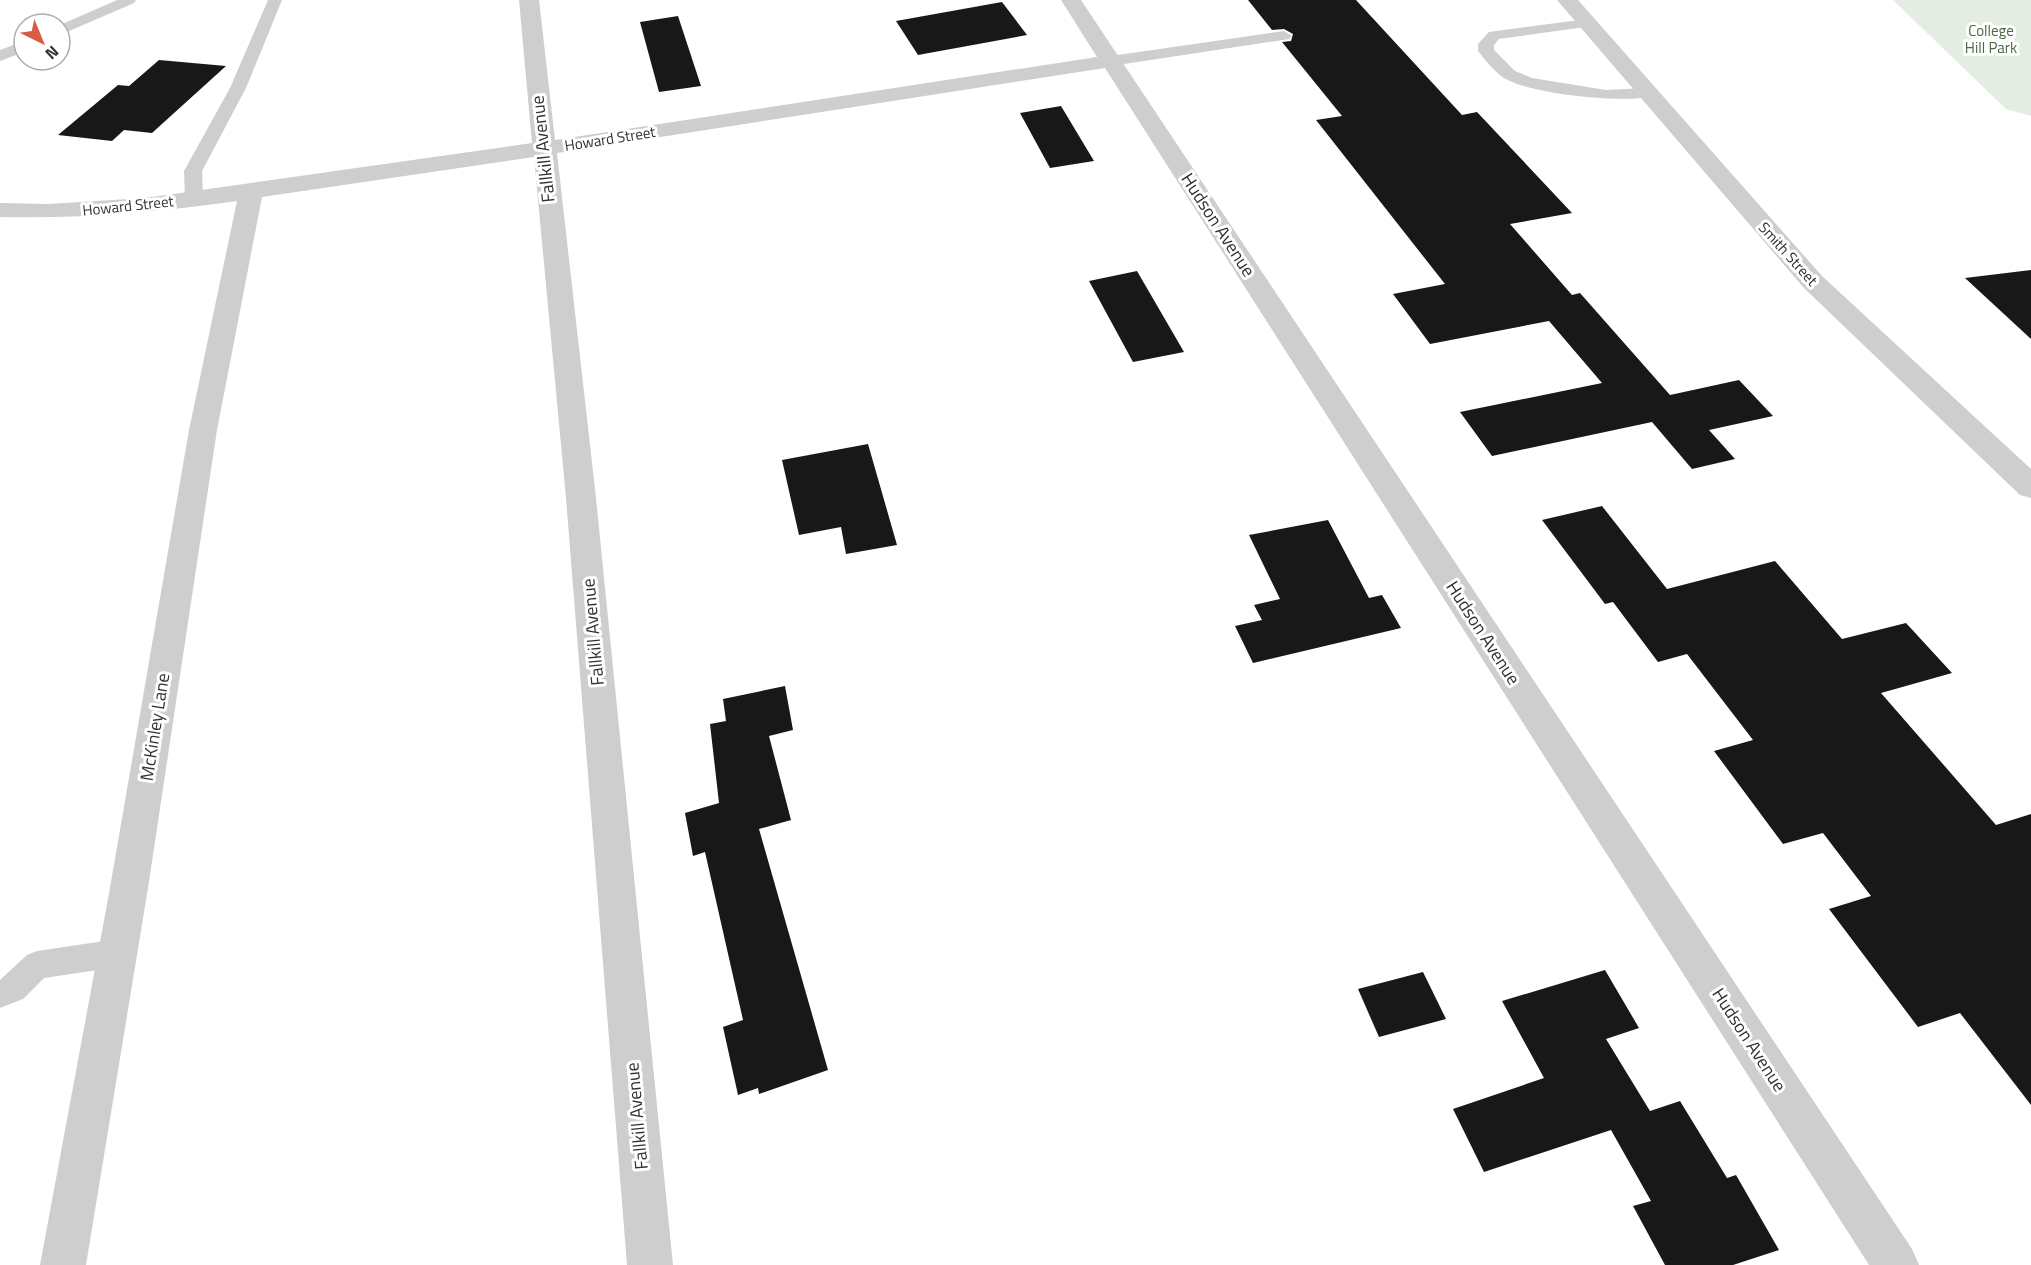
<svg xmlns="http://www.w3.org/2000/svg" width="2031" height="1265" viewBox="0 0 2031 1265" font-family="'Titillium Web',sans-serif">
<style>
.green{fill:#e4ede1}
.building{fill:#181818}
.lines{fill:none;stroke-linecap:round;stroke-linejoin:round}
.service{fill:#cecece;fill-rule:evenodd}
.minor{fill:#cecece;fill-rule:evenodd}
.tertiary{fill:#cecece;fill-rule:evenodd}
.labels{text-anchor:middle;stroke-width:6;stroke-linejoin:round;paint-order:stroke}
.far-park-label{font-size:15px;fill:#4b6a41;stroke:#fff}
.far-street-label{font-size:15px;fill:#313131;stroke:#fff}
.street-label{font-size:18px;fill:#313131;stroke:#fff}
</style>
<rect width="100%" height="100%" fill="#fff"/>
<polygon class="green" points="1893,0 2031,0 2031,116 2006,109"/>
<g class="building">
<polygon points="1248,0 1356,0 1462,115 1477,112 1572,213 1510,224 1572,295 1580,293 1670,395 1739,380 1773,416 1709,430 1735,459 1692,469 1652,422 1492,456 1460,412 1602,383 1549,321 1430,344 1393,294 1445,284 1316,120 1342,116 1282,42 1291,41 1293,34 1284,29 1272,30"/>
<polygon points="1002,2 1027,35 918,55 896,21"/>
<polygon points="678,16 701,86 659,92 640,22"/>
<polygon points="159,60 226,66 152,133 124,130 112,141 58,135 118,85 129,86"/>
<polygon points="1061,106 1094,161 1050,168 1020,113"/>
<polygon points="2031,270 2031,339 1965,278"/>
<polygon points="1137,271 1184,352 1133,362 1089,281"/>
<polygon points="868,444 897,545 846,554 841,527 799,535 782,460"/>
<polygon points="1602,506 1667,589 1775,561 1842,639 1906,623 1952,673 1881,693 1996,825 2031,814 2031,1105 1960,1013 1918,1027 1829,909 1871,896 1823,833 1783,844 1714,751 1753,740 1687,654 1658,662 1613,602 1605,604 1542,520"/>
<polygon points="1328,520 1369,598 1382,595 1401,628 1253,663 1235,626 1262,620 1254,605 1280,599 1249,535"/>
<polygon points="785,686 793,730 769,736 791,820 759,829 828,1070 759,1094 758,1088 738,1095 723,1027 743,1020 705,852 693,856 685,813 719,803 710,724 726,721 723,699"/>
<polygon points="1605,970 1639,1028 1606,1039 1650,1111 1680,1101 1727,1178 1736,1175 1779,1250 1733,1265 1665,1265 1633,1206 1651,1201 1611,1130 1484,1172 1453,1109 1544,1078 1502,1001"/>
<polygon points="1423,972 1446,1019 1379,1037 1358,989"/>
</g>
<g class="lines">
<g class="service">
<polygon points="117,0 136,0 134,3 60,35 60,25"/>
<polygon points="268,0 282,0 246,88 202,171 203,199 200,203 188,203 185,199 184,171 230,88"/>
<path d="M 1587,19 L 1594,23 L 1592,26 L 1499,39 L 1494,45 L 1494,50 L 1515,71 L 1532,78 L 1606,90 L 1646,88 L 1652,90 L 1654,93 L 1652,96 C 1622,104 1530,94 1504,78 C 1495,72 1485,60 1478,51 L 1478,44 L 1489,32 Z"/>
<polygon points="1284,31 1292,36 1289,39 1111,66 1103,61 1111,56"/>
<polygon points="24,41 24,52 0,61 0,50"/>
<polygon points="118,939 128,943 132,953 128,963 118,967 44,978 23,999 0,1008 0,980 27,955 37,951"/>
</g>
<path class="minor" d="M 519,0 L 539,0 L 555,140 L 1097,57 L 1061,0 L 1081,0 L 1912,1249 L 1919,1265 L 1869,1265 L 1105,68 L 557,153 L 596,498 L 673,1265 L 627,1265 L 566,498 L 534,157 L 262,197 L 217,430 L 148,888 L 86,1265 L 40,1265 L 110,888 L 189,430 L 237,201 C 158,212 80,219 0,217 L 0,203 L 48,204 L 145,198 L 532,143 Z"/>
<polygon class="tertiary" points="1557,0 1578,0 1822,276 2031,469 2031,498 2020,495 1804,288"/>
</g>
<g class="labels">
<g class="far-park-label">
<text x="1991" y="36">College<tspan x="1991" dy="17">Hill Park</tspan></text>
</g>
<g class="far-street-label">
<text transform="translate(610 139) rotate(-9)" y="5">Howard Street</text>
<text transform="translate(128 206) rotate(-6)" y="5">Howard Street</text>
<text transform="translate(1788 254) rotate(48)" y="5">Smith Street</text>
</g>
<g class="street-label">
<text transform="translate(543 149) rotate(-96)" y="6">Fallkill Avenue</text>
<text transform="translate(1218 225) rotate(57)" y="6">Hudson Avenue</text>
<text transform="translate(593 632) rotate(-95)" y="6">Fallkill Avenue</text>
<text transform="translate(1483 633) rotate(57)" y="6">Hudson Avenue</text>
<text transform="translate(155 727) rotate(-81)" y="6">McKinley Lane</text>
<text transform="translate(1749 1040) rotate(57)" y="6">Hudson Avenue</text>
<text transform="translate(637 1116) rotate(-95)" y="6">Fallkill Avenue</text>
</g>
</g>
<g transform="translate(42 42) rotate(137)"><circle r="28" fill="#ffffff" stroke="#adadad" stroke-width="1.5"/>
<path d="M0-4.5L10 22L0 15L-10 22Z" fill="#d85b43"/>
<text y="-9" font-size="16" font-weight="bold" text-anchor="middle" fill="#313131">N</text>
</g>
</svg>
